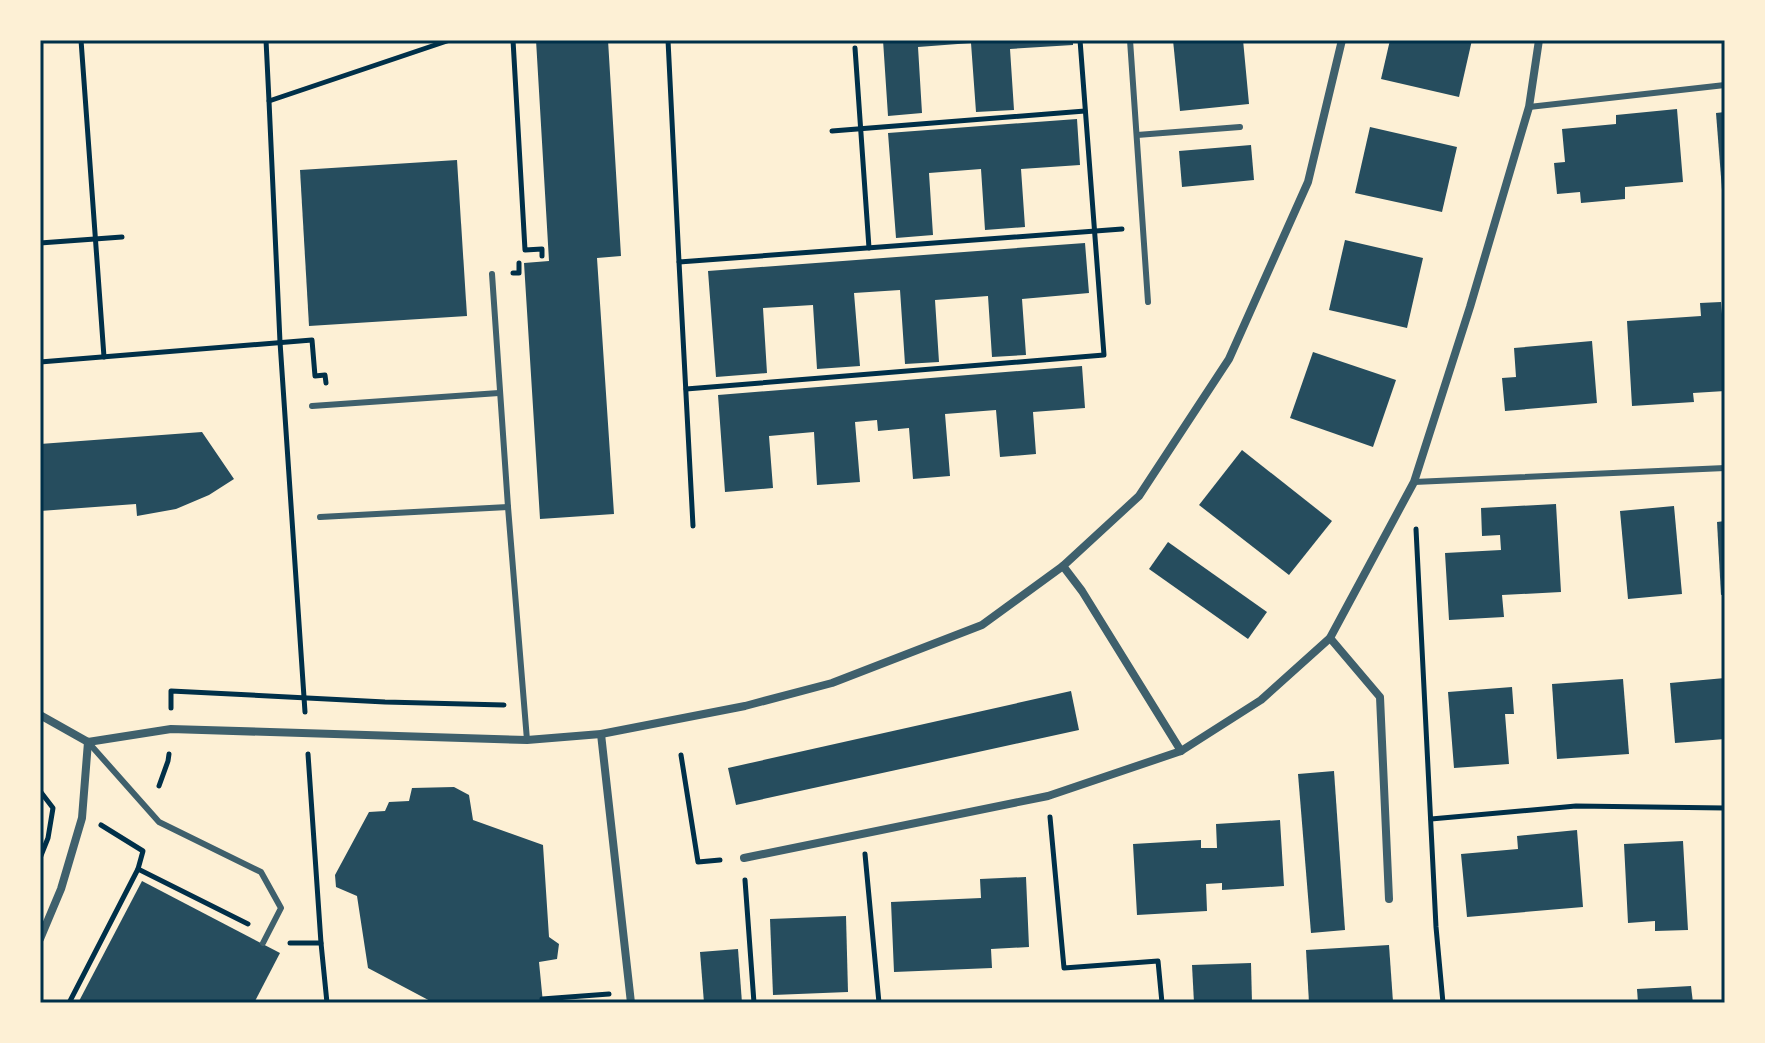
<svg xmlns="http://www.w3.org/2000/svg" width="1765" height="1043" viewBox="0 0 1765 1043" font-family="Literata,serif">
<style>
.building{fill:#264d5e}
.lines{fill:none;stroke-linecap:round;stroke-linejoin:round}
.path{stroke:#003049;stroke-width:5}
.service{stroke:#3f606c;stroke-width:6}
.minor{stroke:#3f606c;stroke-width:8}
.neatline{fill:none;stroke:#003049;stroke-width:3}
</style>
<rect width="100%" height="100%" fill="#fdf0d5"/>
<g class="building">
<polygon points="536,40 608,40 621,256 597,258 614,514 540,519 524,263 549,261"/>
<polygon points="883,40 1073,40 1073,45 1010,49 1014,110 976,112 971,43 918,47 922,113 888,116"/>
<polygon points="1173,40 1243,40 1249,104 1180,111"/>
<polygon points="1390,40 1472,40 1459,97 1381,79"/>
<polygon points="1677,109 1683,182 1625,187 1625,199 1581,203 1580,192 1557,194 1554,163 1565,162 1562,129 1616,124 1616,115"/>
<polygon points="1725,112 1725,190 1722,190 1716,113"/>
<polygon points="1077,119 1080,165 1021,169 1025,227 985,230 981,169 929,173 933,235 896,238 888,133"/>
<polygon points="1370,127 1457,147 1442,212 1355,193"/>
<polygon points="1251,145 1254,180 1182,187 1179,151"/>
<polygon points="457,160 467,316 309,326 300,170"/>
<polygon points="1345,240 1423,258 1407,328 1329,310"/>
<polygon points="1085,243 1089,293 1022,299 1026,355 992,357 988,296 935,300 939,362 905,364 900,290 854,293 860,366 817,369 813,305 763,308 767,373 716,377 708,271"/>
<polygon points="1721,302 1722,314 1725,313 1725,391 1693,393 1694,402 1632,406 1627,321 1701,316 1700,303"/>
<polygon points="1592,341 1597,403 1505,411 1502,378 1516,377 1514,348"/>
<polygon points="1313,352 1396,380 1373,447 1290,418"/>
<polygon points="1082,366 1085,408 1033,412 1036,454 1000,457 996,410 945,414 950,476 913,479 909,428 878,431 877,420 855,422 860,482 817,485 814,432 769,436 773,488 725,492 718,395"/>
<polygon points="202,432 234,479 209,495 176,509 137,516 136,504 40,511 40,444"/>
<polygon points="1242,450 1332,521 1289,575 1199,505"/>
<polygon points="1556,504 1561,592 1502,595 1504,617 1449,620 1445,553 1501,550 1500,535 1482,536 1481,508"/>
<polygon points="1674,506 1682,594 1628,599 1620,511"/>
<polygon points="1725,521 1725,594 1721,595 1717,522"/>
<polygon points="1168,542 1267,612 1248,639 1149,569"/>
<polygon points="1725,678 1725,739 1675,743 1670,683"/>
<polygon points="1623,679 1629,754 1557,759 1552,684"/>
<polygon points="1512,687 1514,714 1505,714 1509,764 1454,768 1448,692"/>
<polygon points="1071,691 1079,730 736,805 728,768"/>
<polygon points="1334,771 1345,930 1311,933 1298,774"/>
<polygon points="454,787 469,795 473,820 543,845 549,937 559,944 557,959 539,962 543,1003 434,1003 368,968 357,896 336,887 335,875 369,812 385,811 389,802 409,801 412,788"/>
<polygon points="1280,820 1284,886 1222,890 1222,883 1206,884 1207,911 1137,915 1133,844 1201,840 1201,848 1217,848 1216,824"/>
<polygon points="1577,830 1583,907 1467,917 1461,854 1518,849 1517,836"/>
<polygon points="1683,841 1688,930 1655,931 1655,921 1628,923 1624,844"/>
<polygon points="1026,877 1029,947 991,949 992,968 894,972 891,902 981,898 980,879"/>
<polygon points="142,881 280,953 254,1003 78,1003"/>
<polygon points="846,916 848,992 773,995 770,919"/>
<polygon points="1389,945 1393,1002 1309,1003 1306,950"/>
<polygon points="738,949 742,1003 704,1003 700,952"/>
<polygon points="1251,963 1252,1003 1194,1003 1192,965"/>
<polygon points="1691,986 1693,1003 1638,1003 1637,989"/>
</g>
<g class="lines">
<g class="path">
<polyline points="81,40 104,357"/>
<polyline points="266,40 269,101"/>
<polyline points="513,40 525,250 542,249 542,256"/>
<polyline points="668,40 679,262 1122,229"/>
<polyline points="855,48 869,248"/>
<polyline points="832,131 1085,111"/>
<polyline points="40,243 122,237"/>
<polyline points="679,262 693,526"/>
<polyline points="513,273 519,273 519,263"/>
<polyline points="40,362 312,340 315,376 325,375 326,383"/>
<polyline points="686,389 1104,355 1080,40"/>
<polyline points="1416,529 1436,927 1443,1003"/>
<polyline points="171,708 171,691 385,702 504,705"/>
<polyline points="305,712 280,342 269,101 450,40"/>
<polyline points="308,754 321,943 327,1003"/>
<polyline points="681,755 698,862 720,860"/>
<polyline points="159,786 168,761 169,754"/>
<polyline points="40,791 53,808 48,838 40,858"/>
<polyline points="1050,817 1064,968 1158,961 1162,1003"/>
<polyline points="1431,819 1576,806 1725,808"/>
<polyline points="101,825 143,851 138,869 248,924"/>
<polyline points="865,854 879,1003"/>
<polyline points="745,880 754,1003"/>
<polyline points="290,943 321,943"/>
<polyline points="542,999 609,994"/>
<polyline points="69,1003 138,869"/>
</g>
<g class="service">
<polyline points="1130,40 1148,302"/>
<polyline points="1529,107 1725,85"/>
<polyline points="1137,135 1240,127"/>
<polyline points="492,274 508,507 527,740"/>
<polyline points="312,406 499,393"/>
<polyline points="1414,482 1725,468"/>
<polyline points="320,517 508,507"/>
<polyline points="88,742 159,822 261,872 281,908 263,943"/>
</g>
<g class="minor">
<polyline points="1063,566 1082,591 1181,751"/>
<polyline points="1330,638 1380,697 1389,899"/>
<polyline points="40,715 88,742 171,729 527,740 601,734 745,706 832,683 982,625 1063,566 1139,496 1229,359 1308,182 1342,40"/>
<polyline points="601,734 631,1003"/>
<polyline points="744,858 1048,796 1181,751 1261,700 1330,638 1414,482 1470,307 1529,107 1539,40"/>
<polyline points="40,939 61,889 82,818 88,742"/>
</g>
</g>
<rect width="1765" height="1043" fill="none" stroke="#fdf0d5" stroke-width="84"/>
<rect x="42" y="42" width="1681" height="959" class="neatline"/>
</svg>
